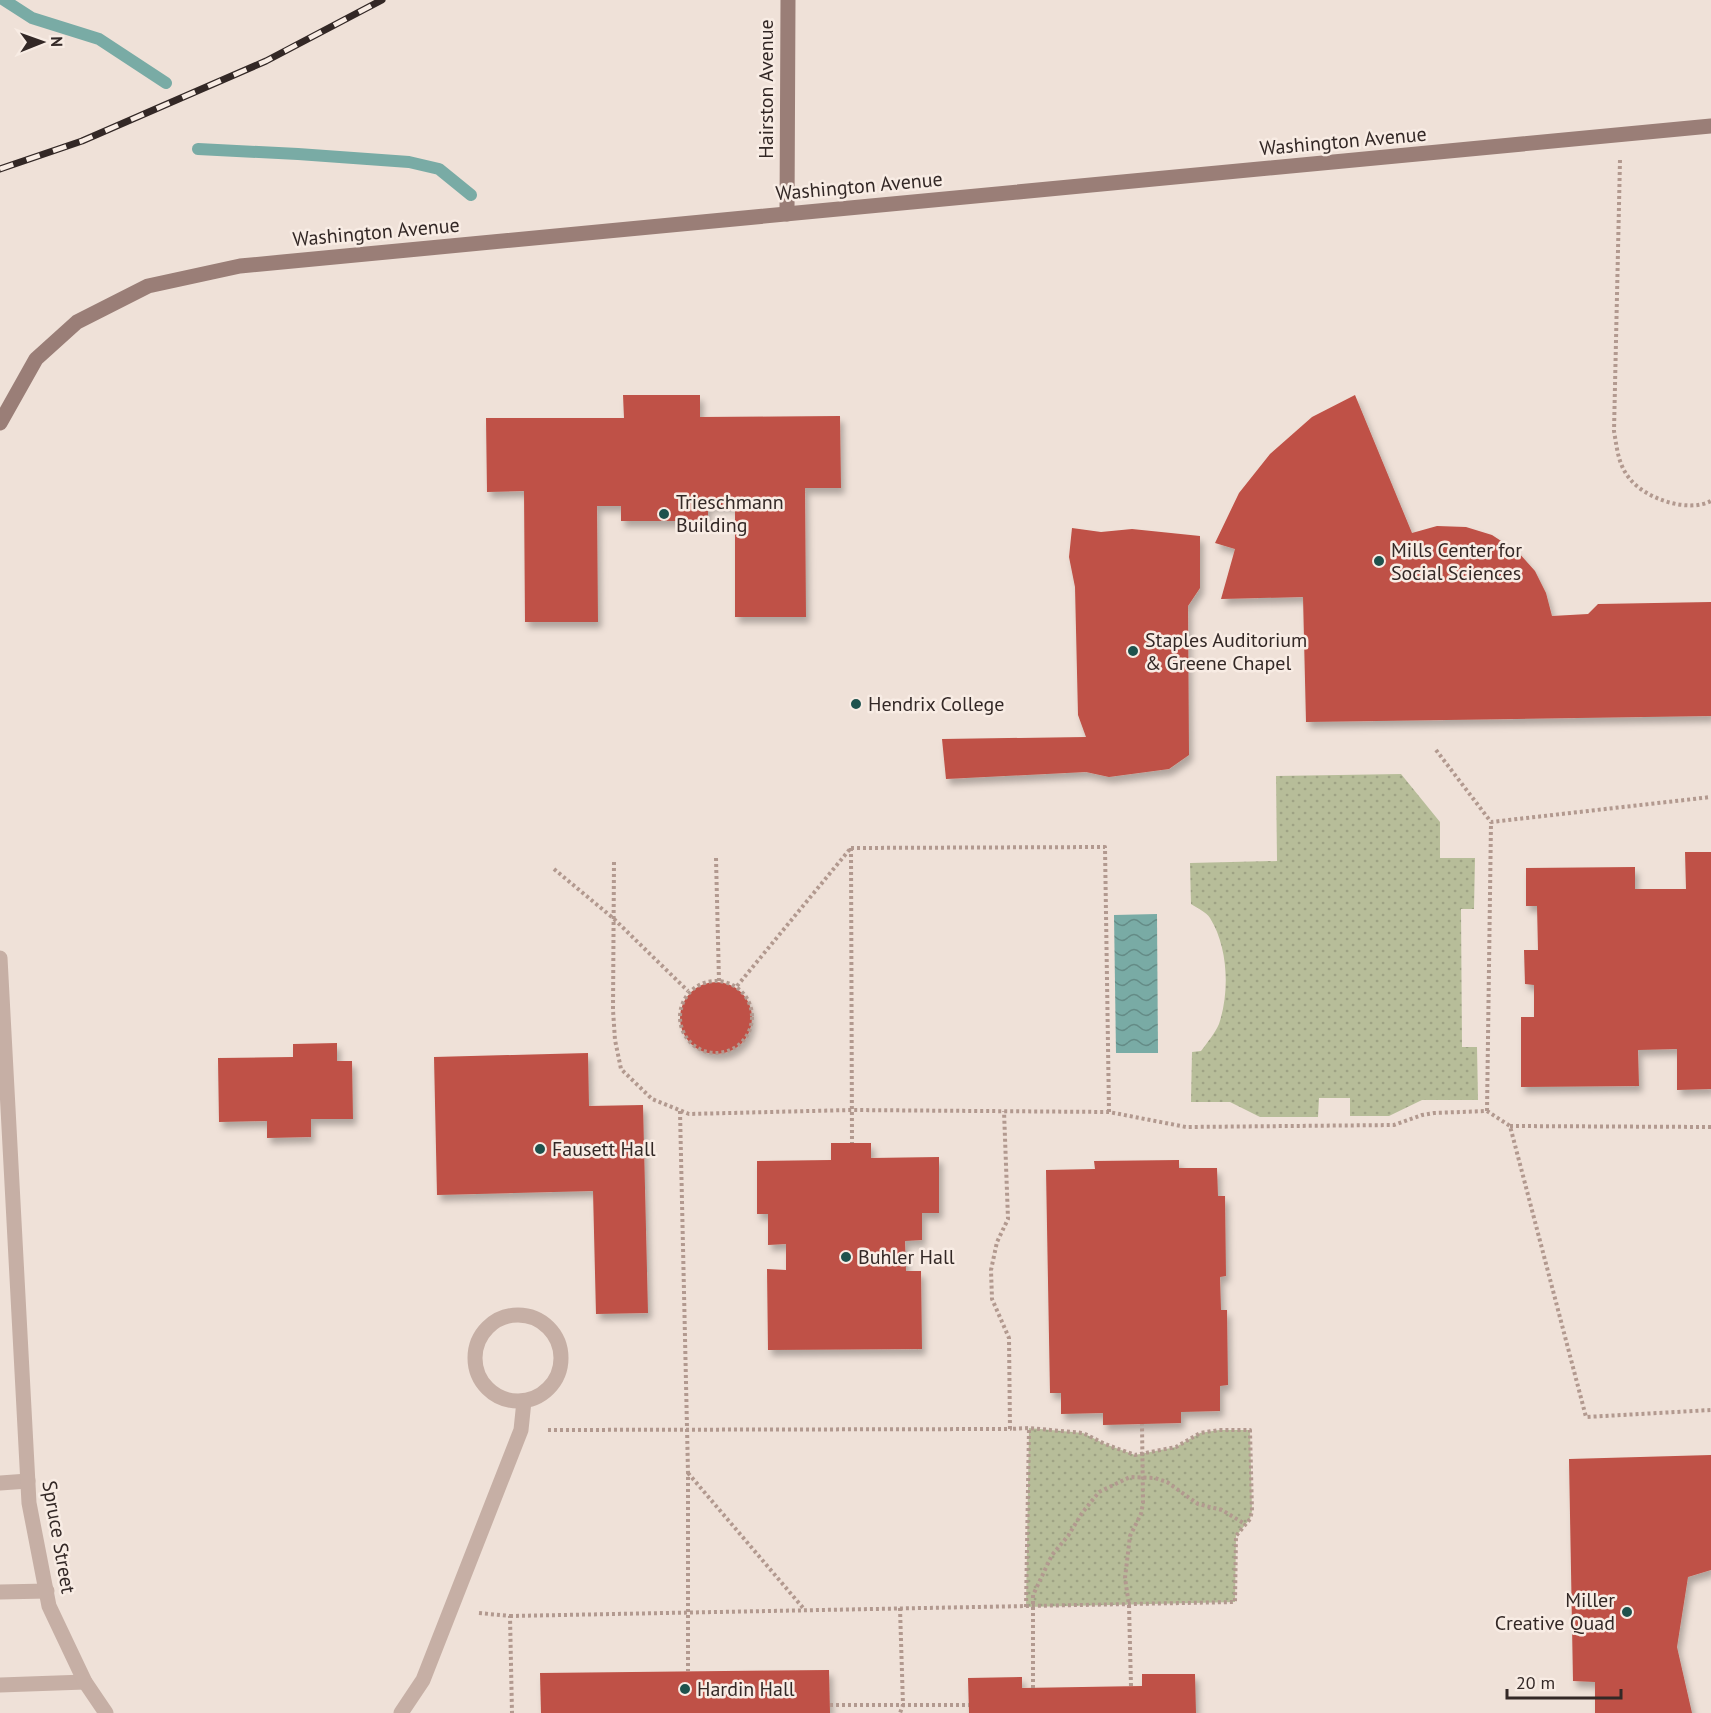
<svg xmlns="http://www.w3.org/2000/svg" width="1711" height="1713" viewBox="0 0 1711 1713" font-family="'PT Sans',sans-serif">
<style>
.grass{fill:url(#grass-dots)}
.water{fill:url(#water-waves)}
.lines{fill:none;stroke-linecap:round;stroke-linejoin:round}
.stream{stroke:#79aba5;stroke-width:12}
.building{fill:#bf5146;filter:url(#shadow)}
.path{stroke:#b2998f;stroke-width:4;stroke-dasharray:3 3;stroke-linecap:butt}
.lane{stroke:#c6afa5;stroke-width:15}
.street{stroke:#c6afa5;stroke-width:15}
.secondary{stroke:#9a7e77;stroke-width:15}
.rail-casing{stroke:#332826;stroke-width:7}
.rail{stroke:#f8ece4;stroke-width:4.5;stroke-dasharray:14;stroke-linecap:butt}
.poi-dot{fill:#1e524d;stroke:#f8ece4;stroke-width:2}
.labels{text-anchor:middle;stroke-width:5;stroke-linejoin:round;paint-order:stroke}
.street-label{font-size:20px;fill:#332826;stroke:#f8ece4}
.poi-label{font-size:20px;fill:#332826;stroke:#f8ece4;text-anchor:start}
</style>
<defs>
<pattern id="grass-dots" width="8" height="8" patternUnits="userSpaceOnUse" patternTransform="scale(1.5)"><rect width="8" height="8" fill="#b7bd99"/><path d="M2 2h.1M6 6h.1" fill="none" stroke="#9ea284" stroke-width="1.8" stroke-linecap="round"/></pattern>
<pattern id="water-waves" width="16" height="10" patternUnits="userSpaceOnUse" patternTransform="scale(1.5)"><rect width="16" height="10" fill="#79aba5"/><path d="M0 5q4-4 8 0t8 0" fill="none" stroke="#648b86"/></pattern>
<filter id="shadow"><feDropShadow dx="3.5" dy="6" stdDeviation="3" flood-color="#0004"/></filter>
</defs>
<rect width="100%" height="100%" fill="#efe1d8"/>
<g class="grass">
<path d="M 1401,774 L 1440,822 L 1440,858 L 1475,858 L 1474,909 L 1461,909 L 1462,1047 L 1477,1047 L 1478,1100 L 1422,1100 L 1389,1116 L 1350,1116 L 1350,1098 L 1319,1098 L 1318,1117 L 1260,1117 L 1230,1102 L 1191,1102 L 1192,1052 L 1201,1051 C 1207,1043 1215,1033 1219,1024 C 1230,991 1228,947 1210,918 C 1206,912 1197,908 1191,904 L 1190,863 L 1277,861 L 1276,776 Z"/>
<polygon points="1029,1428 1083,1433 1105,1444 1135,1455 1176,1447 1200,1433 1219,1430 1250,1430 1252,1511 1250,1519 1236,1536 1235,1602 1026,1607"/>
</g>
<polygon class="water" points="1157,914 1158,1053 1116,1053 1114,915"/>
<g class="lines">
<g class="stream">
<polyline points="4,0 32,18 99,39 166,83"/>
<polyline points="198,149 298,154 409,162 439,169 471,195"/>
</g>
</g>
<g class="building">
<polygon points="623,395 700,395 700,417 840,416 841,488 805,488 806,617 735,617 735,506 708,506 708,521 621,521 621,506 597,506 598,622 525,622 524,491 487,492 486,418 624,418"/>
<polygon points="1355,395 1412,533 1437,526 1466,527 1492,535 1518,552 1535,571 1546,593 1552,616 1588,614 1598,604 1711,602 1711,716 1306,722 1303,597 1221,599 1235,549 1215,543 1239,493 1270,454 1312,417"/>
<polygon points="1072,528 1101,532 1132,529 1200,536 1200,588 1188,606 1189,755 1169,769 1109,777 1086,772 946,779 942,739 1086,737 1078,715 1075,587 1069,557"/>
<polygon points="1685,852 1711,852 1711,1089 1677,1090 1677,1049 1638,1050 1639,1086 1521,1087 1521,1017 1534,1017 1534,985 1525,984 1524,950 1538,950 1537,906 1526,906 1526,868 1635,867 1635,889 1686,889"/>
<circle cx="716" cy="1018" r="36"/>
<polygon points="337,1043 337,1061 352,1061 353,1119 311,1119 311,1137 267,1138 267,1121 219,1122 218,1058 293,1057 293,1044"/>
<polygon points="588,1053 589,1106 643,1105 648,1313 596,1314 593,1191 437,1195 434,1057"/>
<polygon points="831,1143 871,1143 871,1158 939,1157 939,1213 922,1213 922,1240 905,1241 906,1271 921,1271 922,1349 768,1350 767,1269 786,1270 786,1244 768,1245 768,1214 757,1214 757,1161 831,1160"/>
<polygon points="1179,1160 1179,1168 1217,1168 1218,1196 1225,1196 1226,1276 1220,1277 1221,1310 1227,1310 1228,1385 1220,1386 1220,1411 1181,1412 1181,1423 1103,1425 1103,1413 1061,1414 1061,1393 1050,1393 1046,1170 1095,1169 1094,1161"/>
<polygon points="1711,1455 1711,1570 1688,1577 1677,1647 1692,1713 1595,1713 1595,1682 1573,1681 1569,1459"/>
<polygon points="829,1670 830,1713 541,1713 540,1673"/>
<polygon points="1142,1674 1195,1674 1196,1713 969,1713 968,1678 1022,1677 1022,1688 1142,1686"/>
</g>
<g class="lines">
<g class="path">
<path d="M 1620,160 L 1614,431 C 1617,448 1618,465 1630,479 C 1646,499 1688,513 1711,501"/>
<polyline points="1436,750 1491,822 1711,797"/>
<polyline points="851,848 1105,847 1109,1112"/>
<polyline points="851,848 852,1143"/>
<polyline points="716,858 719,981"/>
<polyline points="614,862 613,1010 615,1040 621,1069 652,1099 689,1114 851,1110 1109,1112 1186,1127 1394,1125 1422,1115 1434,1113 1487,1111 1510,1126 1586,1417 1711,1410"/>
<polyline points="554,869 613,918 688,991"/>
<circle cx="716" cy="1017" r="36"/>
<polyline points="737,986 850,849"/>
<polyline points="680,1111 688,1473 688,1671"/>
<polyline points="1487,1111 1491,822"/>
<polyline points="1510,1126 1711,1127"/>
<polyline points="548,1430 1010,1429 1009,1338 992,1299 991,1270 997,1242 1008,1219 1004,1111"/>
<polyline points="688,1473 804,1609"/>
<polyline points="1026,1607 1029,1428"/>
<polyline points="900,1608 903,1705 900,1713"/>
<polyline points="479,1613 510,1616 512,1713"/>
<polyline points="510,1616 1235,1602 1236,1536 1250,1519 1252,1511 1250,1430 1219,1430 1200,1433 1176,1447 1135,1455 1105,1444 1083,1433 1029,1428 1010,1429"/>
<polyline points="1131,1686 1129,1605 1125,1578 1130,1536 1141,1514 1143,1503 1142,1424"/>
<polyline points="1033,1688 1033,1595 1052,1555 1068,1536 1082,1513 1099,1492 1130,1477 1155,1478 1167,1482 1198,1504 1222,1510 1245,1524"/>
<polyline points="830,1705 969,1705"/>
</g>
<g class="lane">
<circle cx="518" cy="1358" r="43"/>
<polyline points="0,1483 28,1481"/>
<polyline points="0,1592 47,1591"/>
<polyline points="0,1685 85,1682"/>
<polyline points="401,1713 423,1680 521,1430 524,1401"/>
</g>
<polyline class="street" points="0,958 29,1503 49,1606 85,1682 106,1713"/>
<g class="secondary">
<polyline points="787,214 788,0"/>
<polyline points="0,423 36,359 77,322 148,286 240,266 1711,126"/>
</g>
<g class="rail-casing">
<polyline id="rail" points="0,169 82,141 266,61 382,0"/>
</g>
<use href="#rail" class="rail"/>
</g>
<g class="poi-dot">
<circle cx="664" cy="514" r="6"/>
<circle cx="1379" cy="561" r="6"/>
<circle cx="1133" cy="651" r="6"/>
<circle cx="856" cy="704" r="6"/>
<circle cx="540" cy="1149" r="6"/>
<circle cx="846" cy="1257" r="6"/>
<circle cx="1627" cy="1612" r="6"/>
<circle cx="685" cy="1689" r="6"/>
</g>
<g class="labels">
<g class="street-label">
<text transform="translate(766 89) rotate(-90)" y="7">Hairston Avenue</text>
<text transform="translate(1343 141) rotate(-5)" y="7">Washington Avenue</text>
<text transform="translate(859 186) rotate(-5)" y="7">Washington Avenue</text>
<text transform="translate(376 232) rotate(-5)" y="7">Washington Avenue</text>
<text transform="translate(59 1537) rotate(80)" y="7">Spruce Street</text>
</g>
<g class="poi-label">
<text x="676" y="509">Trieschmann<tspan x="676" dy="23">Building</tspan></text>
<text x="1391" y="557">Mills Center for<tspan x="1391" dy="23">Social Sciences</tspan></text>
<text x="1145" y="647">Staples Auditorium<tspan x="1145" dy="23">&amp; Greene Chapel</tspan></text>
<text x="868" y="711">Hendrix College</text>
<text x="552" y="1156">Fausett Hall</text>
<text x="858" y="1264">Buhler Hall</text>
<text x="1615" y="1607" text-anchor="end">Miller<tspan x="1615" dy="23">Creative Quad</tspan></text>
<text x="697" y="1696">Hardin Hall</text>
</g>
</g>
<g transform="translate(42 42) rotate(89)" stroke="#f8ece4" stroke-width="4.5" paint-order="stroke">
<path d="M0-4.5L10 22L0 15L-10 22Z" fill="#332826"/>
<text y="-9" font-size="16" font-weight="bold" text-anchor="middle" fill="#332826">N</text>
</g>
<path d="M1507 1689v9h114v-9" fill="none" stroke="#332826" stroke-width="3"/>
<text x="1516" y="1689" font-size="18" fill="#332826" stroke="#f8ece4" stroke-width="4.5" paint-order="stroke">20 m</text>
</svg>
